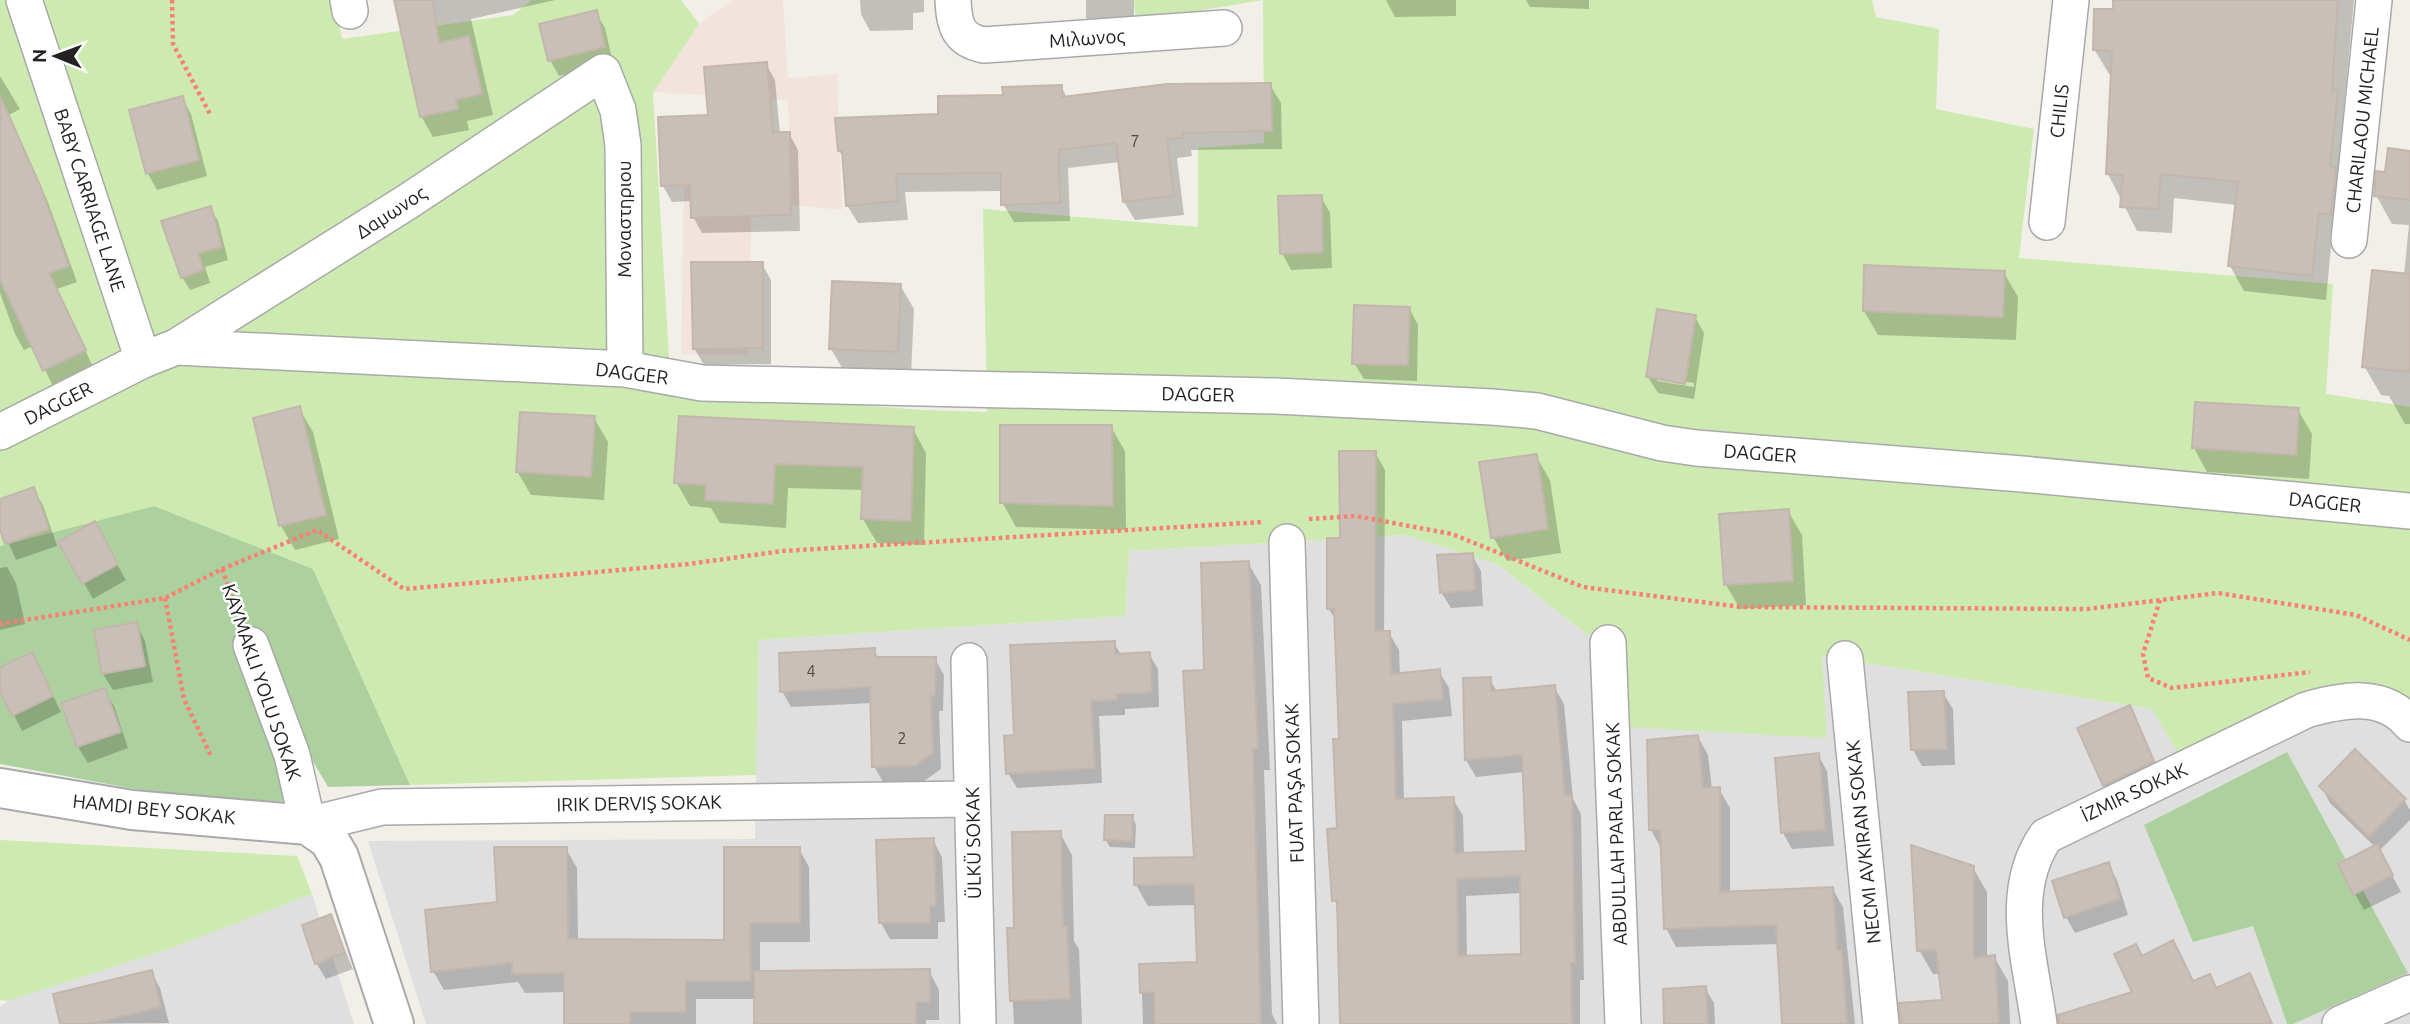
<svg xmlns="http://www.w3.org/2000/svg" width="2410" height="1024" viewBox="0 0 2410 1024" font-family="Ubuntu,sans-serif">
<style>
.residential{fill:#e0dfdf}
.military{fill:#f3e3dd}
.grass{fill:#cdebb0}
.forest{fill:#add19e}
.shadow{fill:#0003;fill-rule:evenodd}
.building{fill:#c7bfb8;stroke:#c4b6ab;stroke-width:2;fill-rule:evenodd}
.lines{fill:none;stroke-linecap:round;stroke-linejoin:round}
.minor-casing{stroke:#a9a9a9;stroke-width:38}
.tertiary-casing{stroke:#a9a9a9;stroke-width:42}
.path{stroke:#fa8072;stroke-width:4.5;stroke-dasharray:3.5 3.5;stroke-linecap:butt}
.minor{stroke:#fff;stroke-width:35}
.tertiary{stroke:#fff;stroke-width:38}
.labels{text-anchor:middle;stroke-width:5;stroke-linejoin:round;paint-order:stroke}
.number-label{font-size:16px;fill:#4b4948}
.street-label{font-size:19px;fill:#222;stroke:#fff}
</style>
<rect width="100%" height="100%" fill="#f2efe9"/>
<g class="residential">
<polygon points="1405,535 1497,564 1594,640 1827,738 1821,656 2152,709 2380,683 2410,712 2410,1024 2293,1024 2408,973 2253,926 2287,1024 426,1024 368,841 755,839 758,640 1126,616 1129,551"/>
<polygon points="312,894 354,1024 0,1024 0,1006 8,1001"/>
</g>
<g class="military">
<polygon points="618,0 681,0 699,24 733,0 783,0 788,78 837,74 842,210 792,205 788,100 616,90"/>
<polygon points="684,183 752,193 748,355 681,354"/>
</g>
<g class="grass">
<polygon points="0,0 334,0 342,39 513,15 532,0 681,0 699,24 653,93 671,390 922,410 987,412 983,209 1198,227 1198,148 1264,143 1263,0 1136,21 1134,0 1872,0 1876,17 1939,29 1936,109 2034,129 2019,258 2333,284 2326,394 2410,407 2410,712 2380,683 2323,688 2178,753 2152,709 1822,656 1827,738 1627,727 1594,640 1497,564 1405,535 1129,551 1126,616 759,640 756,775 410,785 313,569 154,506 0,546"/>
<polygon points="0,840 297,856 312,894 168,949 8,1001 0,1000"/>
</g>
<g class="forest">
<polygon points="154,506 313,569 410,785 328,787 302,743 291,802 167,795 0,764 0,546"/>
<polygon points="2287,752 2408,973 2293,1024 2287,1024 2253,926 2193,942 2144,825"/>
</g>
<g class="shadow">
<polygon points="396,0 555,0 471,19 493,115 467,121 469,130 433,137 421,116"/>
<polygon points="860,0 924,0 924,12 913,13 913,30 870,31 861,14"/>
<polygon points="1086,0 1134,0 1134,31 1095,33 1086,17"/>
<polygon points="1386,0 1456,0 1456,16 1395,17"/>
<polygon points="1526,0 1589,0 1589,9 1530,7"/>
<polygon points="2115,0 2354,0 2326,300 2244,291 2230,266 2237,205 2174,198 2172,233 2137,231 2108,174 2113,74 2109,74 2094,49 2115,11"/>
<polygon points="596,12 605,28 613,63 559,76 550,60"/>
<polygon points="766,64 775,80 780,134 789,133 798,150 800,231 702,233 693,217 692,201 672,202 663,186"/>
<polygon points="0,76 20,109 9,115 48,202 77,282 57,289 93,367 53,386 33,346 24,350 15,334 0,293"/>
<polygon points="1270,85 1281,103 1282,149 1191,150 1192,156 1177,158 1184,215 1135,220 1124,202 1120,162 1068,168 1070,221 1014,222 1003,204 1003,191 905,192 908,220 858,223 847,205 844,158 839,151 940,115 1004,97 1061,86 1067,98"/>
<polygon points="182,98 191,114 207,176 157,190 148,174"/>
<polygon points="2410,153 2410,424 2405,424 2389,396 2381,395 2364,366 2404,275 2409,225 2392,224 2376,195 2387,174"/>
<polygon points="1321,197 1330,213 1332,268 1291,270 1282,253"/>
<polygon points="210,208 218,221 228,260 205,267 210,283 190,290 182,277"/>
<polygon points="762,264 771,280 771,364 704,365 694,348"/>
<polygon points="2004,273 2018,297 2016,340 1878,335 1864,311"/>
<polygon points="900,285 914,309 911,375 845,373 831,349"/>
<polygon points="1409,308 1418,325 1417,381 1364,379 1354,363"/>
<path d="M 1695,317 L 1704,333 L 1694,399 L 1658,393 L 1648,377 ZM 1657,377 L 1694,383 L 1694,387 L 1657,381 Z"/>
<polygon points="299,408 313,432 339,539 295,550 281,526"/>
<polygon points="2298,410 2312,434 2309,479 2207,472 2194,448"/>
<polygon points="594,418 608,442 604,500 531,495 517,471"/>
<polygon points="1111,427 1125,451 1126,530 1016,527 1002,502"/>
<polygon points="913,429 926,453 924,545 877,543 863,519 864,490 788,488 786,528 720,523 711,508 690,506 676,482"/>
<path d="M 1375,452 L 1385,470 L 1384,633 L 1389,633 L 1399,650 L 1400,675 L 1439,671 L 1449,688 L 1452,716 L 1402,721 L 1404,800 L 1453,799 L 1463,816 L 1464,855 L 1527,853 L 1524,772 L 1476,777 L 1466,760 L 1490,679 L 1497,692 L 1554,687 L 1564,704 L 1573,799 L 1581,814 L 1584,980 L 1580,980 L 1580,1024 L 1341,1024 L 1339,908 L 1334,900 L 1341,741 L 1337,622 L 1329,609 L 1342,540 ZM 1522,893 L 1523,956 L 1467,957 L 1466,896 Z"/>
<polygon points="1536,456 1550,480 1561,553 1507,561 1493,537"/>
<polygon points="33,489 43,505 57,546 16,560 0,524 0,500"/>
<polygon points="1788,511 1802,535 1806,605 1740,609 1726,585"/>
<polygon points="94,524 126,580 93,599 61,543"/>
<polygon points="1472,555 1481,571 1483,606 1451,608 1441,592"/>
<polygon points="1248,563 1261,585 1270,770 1264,770 1272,1014 1277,1024 1143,1024 1141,966 1199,963 1197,905 1148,906 1136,885 1196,858 1206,672"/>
<polygon points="7,567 16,583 25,624 0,630 0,568"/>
<polygon points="136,624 145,641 153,682 113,690 103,674 96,632"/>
<polygon points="1114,643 1121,655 1149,654 1158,669 1159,707 1125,709 1125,715 1099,716 1102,783 1017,788 1008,773 1015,737"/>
<polygon points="874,650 879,659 935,659 944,675 943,711 939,711 941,769 924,781 883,782 874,766 872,703 791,707 782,691"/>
<polygon points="32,654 61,712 22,731 0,687 0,669"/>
<polygon points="104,690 114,706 128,748 88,763 78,747 63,704"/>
<polygon points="1943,693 1953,709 1955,765 1922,766 1913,750"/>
<polygon points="2129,707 2162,778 2114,801 2104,785"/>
<polygon points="1698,737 1708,755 1712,789 1719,789 1730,808 1730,894 1832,888 1843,907 1855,1024 1784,1024 1779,944 1676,947 1666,928 1662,850 1651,830"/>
<polygon points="1818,755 1827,771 1834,846 1792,849 1783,833"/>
<polygon points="2321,786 2404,800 2410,810 2410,820 2379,851 2401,892 2364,910 2355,894 2375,847 2330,803"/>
<polygon points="1132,817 1136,825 1135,848 1110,847 1105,839"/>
<polygon points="1060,833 1072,855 1074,941 1079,949 1082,1024 1014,1024 1009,930 1016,930"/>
<polygon points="933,840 942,857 945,922 938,922 938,939 890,939 881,923"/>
<polygon points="566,849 577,868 578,941 726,942 799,849 809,867 810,942 760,942 760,972 929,971 939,990 939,1020 926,1020 926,1024 756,1024 756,999 696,999 696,1024 566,1024 566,992 525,993 518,982 444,990 433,971 498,904"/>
<polygon points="2108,864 2117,880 2128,915 2075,933 2066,917"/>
<polygon points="1973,868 1987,892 1987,958 1994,957 2008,981 2010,1024 1919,1024 1944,1002 1941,974 1933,974 1919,950"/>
<polygon points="331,916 353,969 326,979 316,963"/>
<polygon points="2142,958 2184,962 2194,982 2217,990 2250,975 2273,1024 2084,1024 2135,993"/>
<polygon points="151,972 160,988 169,1023 62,1024"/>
<polygon points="1705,988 1714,1003 1715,1024 1666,1024"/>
</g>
<g class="building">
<polygon points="394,0 433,0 439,43 469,36 482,94 456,100 458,109 420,117"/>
<polygon points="2113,0 2338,0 2332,90 2338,90 2330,166 2336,167 2331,215 2319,213 2312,276 2228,266 2238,182 2161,174 2158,209 2120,207 2123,175 2106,174 2112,51 2093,50 2094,9 2113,9"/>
<polygon points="597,10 605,47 548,61 539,24"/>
<polygon points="767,62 773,132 790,132 791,215 691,218 690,185 661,186 658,117 708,115 704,67"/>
<polygon points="1271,83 1272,131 1182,133 1183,138 1167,139 1174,196 1123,202 1116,143 1059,150 1060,203 1001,205 1001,173 896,174 898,201 846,206 842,151 838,151 835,118 938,114 938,96 1003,95 1002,87 1062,85 1062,97 1167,84"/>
<polygon points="0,96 40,185 69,266 49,273 86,350 43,371 0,280"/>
<polygon points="183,96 199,160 146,174 129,110"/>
<polygon points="2388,148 2410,151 2410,200 2374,196 2376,171 2385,172"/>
<polygon points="1322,195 1323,252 1280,254 1278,196"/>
<polygon points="211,206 222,247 198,253 204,270 181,278 161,221"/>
<polygon points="691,262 763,262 763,348 693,349"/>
<polygon points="1864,265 2005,271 2003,317 1863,311"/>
<polygon points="2372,270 2410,274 2410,372 2362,367"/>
<polygon points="832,281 901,284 898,352 829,349"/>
<polygon points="1354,305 1410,307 1408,365 1352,364"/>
<polygon points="1657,309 1696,315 1685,384 1646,377"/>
<polygon points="2195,402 2299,408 2296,455 2192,448"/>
<polygon points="300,406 326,515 279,526 253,418"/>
<polygon points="520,412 595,416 591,477 516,472"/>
<polygon points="679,416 914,427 911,521 861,519 863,467 775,464 773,504 705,500 706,485 674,483"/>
<polygon points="1000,425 1112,425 1113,506 1000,503"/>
<path d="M 1339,451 L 1376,451 L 1375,631 L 1390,631 L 1391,674 L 1440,669 L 1443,699 L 1393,704 L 1396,799 L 1454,797 L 1455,853 L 1526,851 L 1522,755 L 1465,760 L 1463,678 L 1491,677 L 1491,691 L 1555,685 L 1565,795 L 1572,795 L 1575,963 L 1571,963 L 1572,1024 L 1340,1024 L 1337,900 L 1332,901 L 1327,829 L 1337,828 L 1333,739 L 1339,739 L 1334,609 L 1327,609 L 1327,538 L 1340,538 ZM 1520,876 L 1521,954 L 1458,956 L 1457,879 Z"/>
<polygon points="1537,454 1548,529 1491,538 1479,462"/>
<polygon points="34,487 49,529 5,544 0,530 0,499"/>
<polygon points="1789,509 1793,581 1724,585 1719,514"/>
<polygon points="95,521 118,564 82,584 58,542"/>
<polygon points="1473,553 1475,590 1440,593 1437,555"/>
<polygon points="1249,561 1258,749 1253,749 1261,1024 1155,1024 1154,992 1140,993 1139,964 1197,962 1194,884 1134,885 1134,858 1194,857 1183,671 1204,670 1201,563"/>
<polygon points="137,622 145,666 102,674 94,630"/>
<polygon points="1115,641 1115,654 1150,652 1152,692 1117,694 1117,700 1091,701 1095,768 1006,774 1004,736 1014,735 1010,645"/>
<polygon points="875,648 875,657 936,657 935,696 931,696 933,753 915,766 872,767 870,687 780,692 779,653"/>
<polygon points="32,652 53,696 12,716 0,691 0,667"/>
<polygon points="105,688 121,732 77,747 61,703"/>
<polygon points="1944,691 1947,749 1911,750 1908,692"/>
<polygon points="2130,705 2154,761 2103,786 2077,728"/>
<polygon points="1698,735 1703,788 1720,787 1720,892 1833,887 1837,950 1842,950 1847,1024 1782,1024 1776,925 1664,929 1660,830 1649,830 1647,740"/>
<polygon points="2355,749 2406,799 2369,837 2319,786"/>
<polygon points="1819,753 1826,830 1781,833 1775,758"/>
<polygon points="1105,815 1133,815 1132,841 1104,840"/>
<polygon points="1061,831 1063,926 1067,926 1070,999 1010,1001 1007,928 1014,928 1012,832"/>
<polygon points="934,838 936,906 930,906 930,923 879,923 876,840"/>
<polygon points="2377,844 2393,875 2353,895 2338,864"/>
<polygon points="1911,845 1974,866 1974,958 1995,955 1999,1024 1901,1024 1899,1003 1942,1000 1936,950 1917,951"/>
<polygon points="494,847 567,847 568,939 724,940 724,847 800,847 800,923 750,923 751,981 686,981 686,1012 630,1012 630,1024 564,1024 564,973 512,974 512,963 431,972 425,910 497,902"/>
<polygon points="2109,862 2120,899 2064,918 2052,881"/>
<polygon points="331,914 345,953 315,964 302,925"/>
<polygon points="2173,940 2193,981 2210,974 2216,988 2250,973 2272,1024 2059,1024 2058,1015 2132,992 2114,954 2136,944 2142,956"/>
<polygon points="930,969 930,1002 916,1002 916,1024 754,1024 754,971"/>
<polygon points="152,970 161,1007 90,1024 60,1024 53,994"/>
<polygon points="1706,986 1708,1024 1664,1024 1663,989"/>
</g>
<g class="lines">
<g class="minor-casing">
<g id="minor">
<polyline points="24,0 143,360"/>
<polyline points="348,0 350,11"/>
<path d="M 953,0 C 954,25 958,40 984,45 L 1224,28"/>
<polyline points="2047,222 2071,0"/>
<polyline points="2349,240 2374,0"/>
<polyline points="176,347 407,202 603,72 618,110 623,145 625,369"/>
<polyline points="0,432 143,360 176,347 625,369 702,383 1276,396 1492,407 1537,411 1662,443 1696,448 2022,474 2410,511"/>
<polyline points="1287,542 1301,1024"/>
<polyline points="1608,643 1623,1024"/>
<polyline points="251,645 292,755 308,825 382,807 971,799"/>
<polyline points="1845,659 1881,1024"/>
<polyline points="969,661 978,1024"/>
<path d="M 2039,1024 C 2031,962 2007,892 2046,836 L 2306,710 C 2342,700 2383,691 2410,724"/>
<polyline points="2340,1024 2410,993"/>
</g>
</g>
<g class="tertiary-casing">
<polyline id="tertiary" points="0,788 132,810 308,825 329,840 339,857 394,1024"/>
</g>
<g class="path">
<polyline points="172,0 173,44 210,114"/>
<polyline points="1309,519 1356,516 1452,534 1583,587 1741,607 2087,609 2218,593 2356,615 2410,640"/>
<polyline points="222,569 239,615"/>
<polyline points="165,598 184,699 212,758"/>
<polyline points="2160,600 2143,654 2148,678 2172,688 2310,672"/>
<polyline points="0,624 165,598 222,569 317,530 404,589 688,564 783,551 1262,522"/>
</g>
<use href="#minor" class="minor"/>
<use href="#tertiary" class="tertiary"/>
</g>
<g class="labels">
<g class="number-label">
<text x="1135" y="147">7</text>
<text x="811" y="677">4</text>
<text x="902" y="744">2</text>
</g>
<g class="street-label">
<text transform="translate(1087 38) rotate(-4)" y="7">Μιλωνος</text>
<text transform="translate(2059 111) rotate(-84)" y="7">CHILIS</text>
<text transform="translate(2362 120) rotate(-84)" y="7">CHARILAOU MICHAEL</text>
<text transform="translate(90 200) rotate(72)" y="7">BABY CARRIAGE LANE</text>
<text transform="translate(391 212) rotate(-33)" y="7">Δαμωνος</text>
<text transform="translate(624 219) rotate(-90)" y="7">Μοναστηριου</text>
<text transform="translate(632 373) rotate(7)" y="7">DAGGER</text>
<text transform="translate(1198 394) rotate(1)" y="7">DAGGER</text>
<text transform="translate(58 403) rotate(-27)" y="7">DAGGER</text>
<text transform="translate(1760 453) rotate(4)" y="7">DAGGER</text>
<text transform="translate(2325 502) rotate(6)" y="7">DAGGER</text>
<text transform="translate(262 682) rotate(71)" y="7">KAYMAKLI YOLU SOKAK</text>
<text transform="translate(1294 783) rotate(-92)" y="7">FUAT PAŞA SOKAK</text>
<text transform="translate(2134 792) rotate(-25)" y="7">İZMIR SOKAK</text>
<text transform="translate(639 803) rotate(-1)" y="7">IRIK DERVIŞ SOKAK</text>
<text transform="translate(154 809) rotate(6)" y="7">HAMDI BEY SOKAK</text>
<text transform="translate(1616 834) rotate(-92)" y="7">ABDULLAH PARLA SOKAK</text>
<text transform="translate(1863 842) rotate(-96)" y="7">NECMI AVKIRAN SOKAK</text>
<text transform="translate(973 843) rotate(-91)" y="7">ÜLKÜ SOKAK</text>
</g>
</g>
<g transform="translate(56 56) rotate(271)" stroke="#ffffff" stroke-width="5" paint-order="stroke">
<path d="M0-5L12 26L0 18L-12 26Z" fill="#222222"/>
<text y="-10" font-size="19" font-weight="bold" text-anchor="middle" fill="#222222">N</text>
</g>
</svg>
